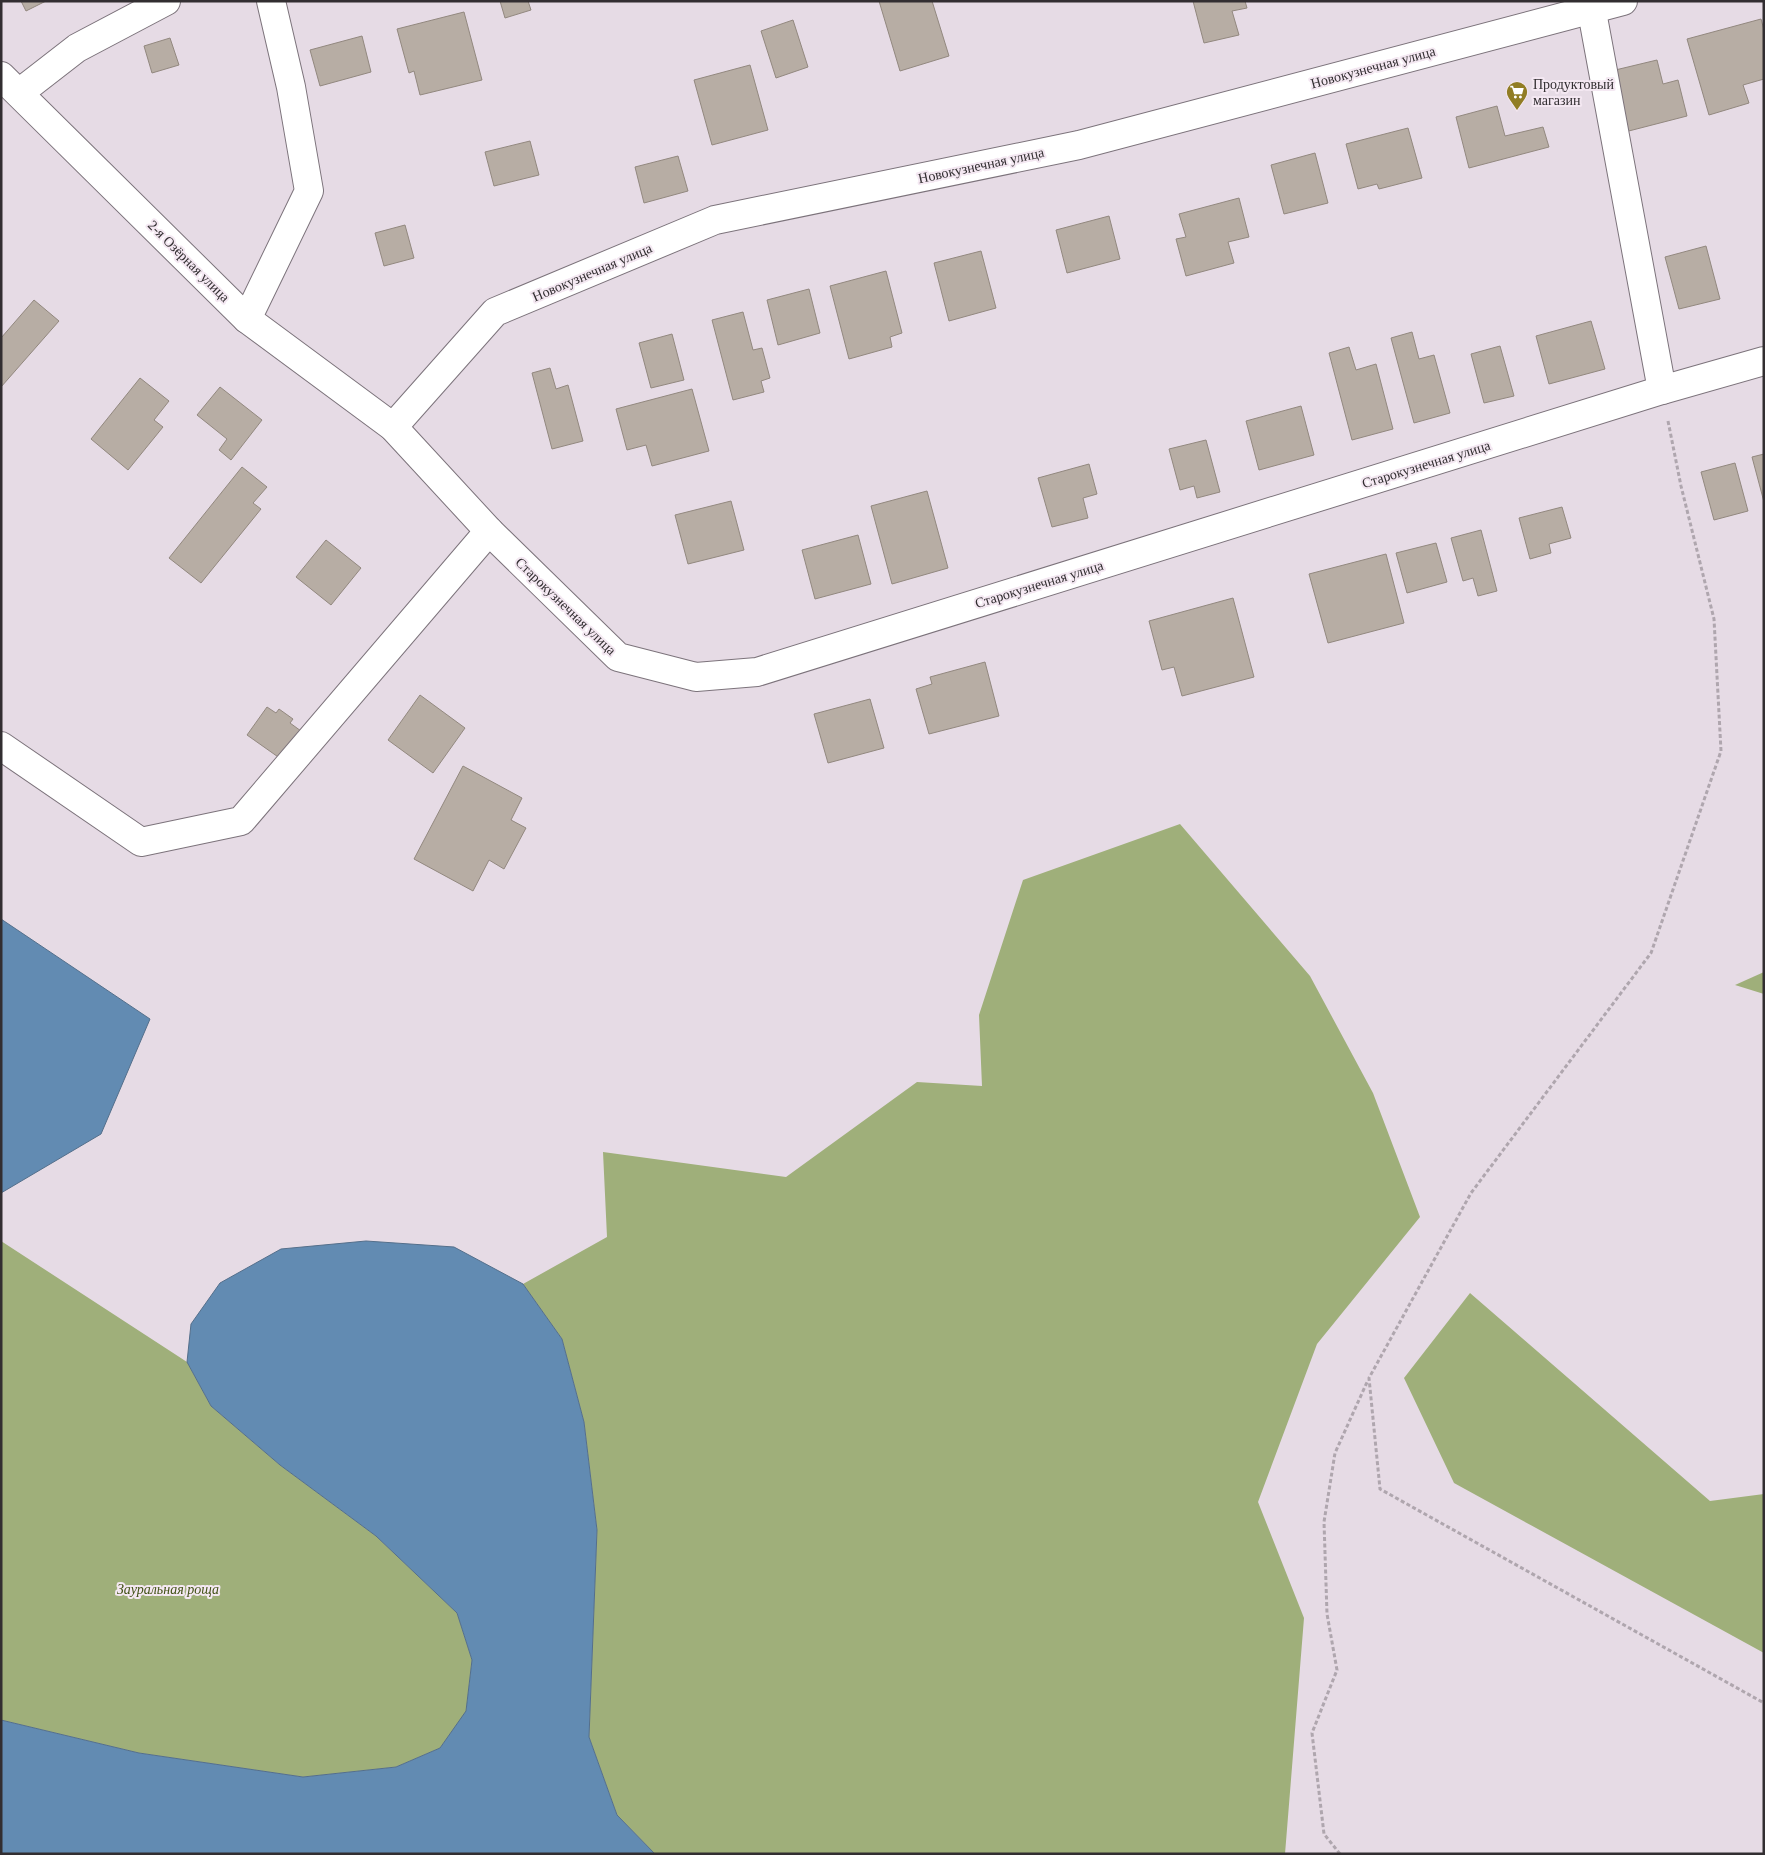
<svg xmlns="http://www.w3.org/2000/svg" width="1765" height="1855" viewBox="0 0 1765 1855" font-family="'Times New Roman',serif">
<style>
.forest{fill:#9faf7a}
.water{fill:#628bb2;stroke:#546f8b}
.building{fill:#b7ada4;stroke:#92887f}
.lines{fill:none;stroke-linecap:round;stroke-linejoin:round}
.minor-casing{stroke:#7c737b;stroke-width:30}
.path{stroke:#afa6ae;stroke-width:3;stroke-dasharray:4 2.5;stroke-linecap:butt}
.minor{stroke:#fff;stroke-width:28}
.labels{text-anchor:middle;stroke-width:4;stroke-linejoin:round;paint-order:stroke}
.street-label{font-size:14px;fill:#322e31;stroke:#f4e8f2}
.poi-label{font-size:14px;fill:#322e31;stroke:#f4e8f2;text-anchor:start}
.park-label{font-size:14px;font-style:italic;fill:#445318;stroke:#f4e8f2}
</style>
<rect width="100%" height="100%" fill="#e6dbe5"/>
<g class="forest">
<polygon points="1180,824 1310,976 1373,1093 1420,1217 1317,1344 1258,1502 1304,1618 1285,1854 655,1854 617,1815 589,1737 597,1530 584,1422 562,1339 523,1284 607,1237 603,1152 786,1177 917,1082 982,1086 979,1015 1023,880"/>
<polygon points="1764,972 1764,994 1735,985"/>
<polygon points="1,1241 187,1362 211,1406 280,1465 376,1536 457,1613 472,1660 466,1712 440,1748 396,1767 303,1777 139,1753 1,1720"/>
<polygon points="1470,1293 1710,1501 1764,1494 1764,1653 1454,1483 1404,1378"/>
</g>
<g class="water">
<polygon points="1,919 150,1019 101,1134 1,1193"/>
<polygon points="366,1241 454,1247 523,1284 562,1339 584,1422 597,1530 589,1737 617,1815 655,1854 1,1854 1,1720 139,1753 303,1777 396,1767 440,1748 466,1711 472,1660 457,1613 376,1536 280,1465 211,1406 187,1362 191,1324 220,1283 281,1249"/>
</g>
<g class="building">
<polygon points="21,1 46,1 26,11"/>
<polygon points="500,1 528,1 531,10 505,18"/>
<polygon points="879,1 932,1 949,56 900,71"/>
<polygon points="1193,1 1245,1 1247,8 1232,11 1239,35 1204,43"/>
<polygon points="464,12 482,80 420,95 414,71 409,73 397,29"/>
<polygon points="1761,19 1764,30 1764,79 1743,85 1749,103 1709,115 1687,39"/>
<polygon points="793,20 808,67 776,78 761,31"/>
<polygon points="362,36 371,72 320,86 310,50"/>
<polygon points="170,38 179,65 152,73 144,46"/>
<polygon points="1657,60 1663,84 1678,80 1687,116 1621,133 1607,72"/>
<polygon points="750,65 768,130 712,145 694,80"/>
<polygon points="1497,106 1505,136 1543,127 1549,147 1469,168 1456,117"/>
<polygon points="1408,128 1422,178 1379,189 1377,184 1358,189 1346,144"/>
<polygon points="530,141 539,175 494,186 485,152"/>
<polygon points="1315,153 1328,203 1284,214 1271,165"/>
<polygon points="678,156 688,191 644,203 635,167"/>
<polygon points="1239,198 1249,237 1228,242 1234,263 1186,276 1176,239 1186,237 1179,214"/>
<polygon points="1109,216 1120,259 1067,273 1056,230"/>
<polygon points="405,225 414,258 384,266 375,233"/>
<polygon points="1706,246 1720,299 1679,309 1665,257"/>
<polygon points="981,251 996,308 949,321 934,263"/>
<polygon points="886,271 902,333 890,337 892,347 849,359 830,286"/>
<polygon points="809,289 820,333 778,345 767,300"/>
<polygon points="34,300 59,321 1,387 1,338"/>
<polygon points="743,312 753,350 762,348 770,378 761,381 764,392 733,400 712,320"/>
<polygon points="1591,321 1605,369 1549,384 1536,336"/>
<polygon points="1412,332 1419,359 1434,355 1450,413 1414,423 1391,338"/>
<polygon points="672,334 684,380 651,388 639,343"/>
<polygon points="1500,346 1514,396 1484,403 1471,354"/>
<polygon points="1349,347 1356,370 1376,364 1393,429 1352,440 1329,353"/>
<polygon points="550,368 556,389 568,385 583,441 552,449 532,373"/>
<polygon points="140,378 169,401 154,420 163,427 128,470 91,439"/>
<polygon points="220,387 262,420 231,460 219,450 227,439 197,415"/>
<polygon points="692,389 709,451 652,466 646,445 627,450 616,409"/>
<polygon points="1301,406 1314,455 1259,470 1246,421"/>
<polygon points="1206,440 1220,492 1197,498 1194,486 1180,490 1169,449"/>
<polygon points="1764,454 1764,502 1752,457"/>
<polygon points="1735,463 1748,511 1714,520 1701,472"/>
<polygon points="1089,464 1097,494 1083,498 1088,518 1052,527 1038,478"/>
<polygon points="242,467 267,487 253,503 261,509 201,583 169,558"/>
<polygon points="927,491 948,568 892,584 871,506"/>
<polygon points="731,501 744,550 688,564 675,515"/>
<polygon points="1562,507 1571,538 1549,544 1551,553 1530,559 1519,518"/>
<polygon points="1481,530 1497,591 1478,596 1473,578 1463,581 1451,538"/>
<polygon points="858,535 871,584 815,599 802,550"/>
<polygon points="326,540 361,568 331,605 296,577"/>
<polygon points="1436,543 1447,582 1407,593 1396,553"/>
<polygon points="1386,554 1404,623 1328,643 1309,574"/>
<polygon points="1233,598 1254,677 1182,696 1174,667 1162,670 1149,621"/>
<polygon points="985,662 999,716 929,734 916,689 932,684 930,677"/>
<polygon points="420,695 465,728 433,773 388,740"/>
<polygon points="870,699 884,748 828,763 814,714"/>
<polygon points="267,707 276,713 279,709 293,719 290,723 301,731 281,759 247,735"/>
<polygon points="463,766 522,798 511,820 526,828 504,869 489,860 473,891 414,859"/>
</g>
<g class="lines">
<g class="minor-casing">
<g id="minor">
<polyline points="1590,1 1662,390"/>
<polyline points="1,76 247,319 393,427 489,531 618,657 696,677 757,672 1662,390 1764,361"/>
<polyline points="19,93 77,48 166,1"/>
<polyline points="247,319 309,191 291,87 271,1"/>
<polyline points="393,427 495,312 715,220 1079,145 1623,1"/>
<polyline points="1,746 141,842 241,821 489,531"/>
</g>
</g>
<g class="path">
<polyline points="1668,421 1681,486 1714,619 1721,751 1651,953 1471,1193 1369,1378 1380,1489 1764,1703"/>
<polyline points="1340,1854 1324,1834 1312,1733 1337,1670 1327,1614 1324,1522 1335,1453 1368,1380"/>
</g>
<use href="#minor" class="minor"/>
</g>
<defs>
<g id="supermarket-pin" transform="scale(1.125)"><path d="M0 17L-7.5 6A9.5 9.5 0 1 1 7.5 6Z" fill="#917d24" stroke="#f4e8f2"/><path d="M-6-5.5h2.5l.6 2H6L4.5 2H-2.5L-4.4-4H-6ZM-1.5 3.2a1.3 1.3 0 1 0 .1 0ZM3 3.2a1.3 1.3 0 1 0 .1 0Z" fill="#fff"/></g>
</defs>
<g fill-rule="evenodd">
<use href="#supermarket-pin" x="1517" y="92"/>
</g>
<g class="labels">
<g class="street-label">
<text transform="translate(1373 67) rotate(-15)" y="5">Новокузнечная улица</text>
<text transform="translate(981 165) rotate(-12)" y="5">Новокузнечная улица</text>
<text transform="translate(189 261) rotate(45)" y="5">2-я Озёрная улица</text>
<text transform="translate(592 272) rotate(-23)" y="5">Новокузнечная улица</text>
<text transform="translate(1426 464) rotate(-17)" y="5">Старокузнечная улица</text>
<text transform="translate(1039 584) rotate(-17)" y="5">Старокузнечная улица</text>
<text transform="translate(566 606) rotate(44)" y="5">Старокузнечная улица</text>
</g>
<g class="poi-label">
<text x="1533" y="89">Продуктовый<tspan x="1533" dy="16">магазин</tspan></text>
</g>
<g class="park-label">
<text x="168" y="1594">Зауральная роща</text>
</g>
</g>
<rect width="1765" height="1855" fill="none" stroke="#322e31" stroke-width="5"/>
</svg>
